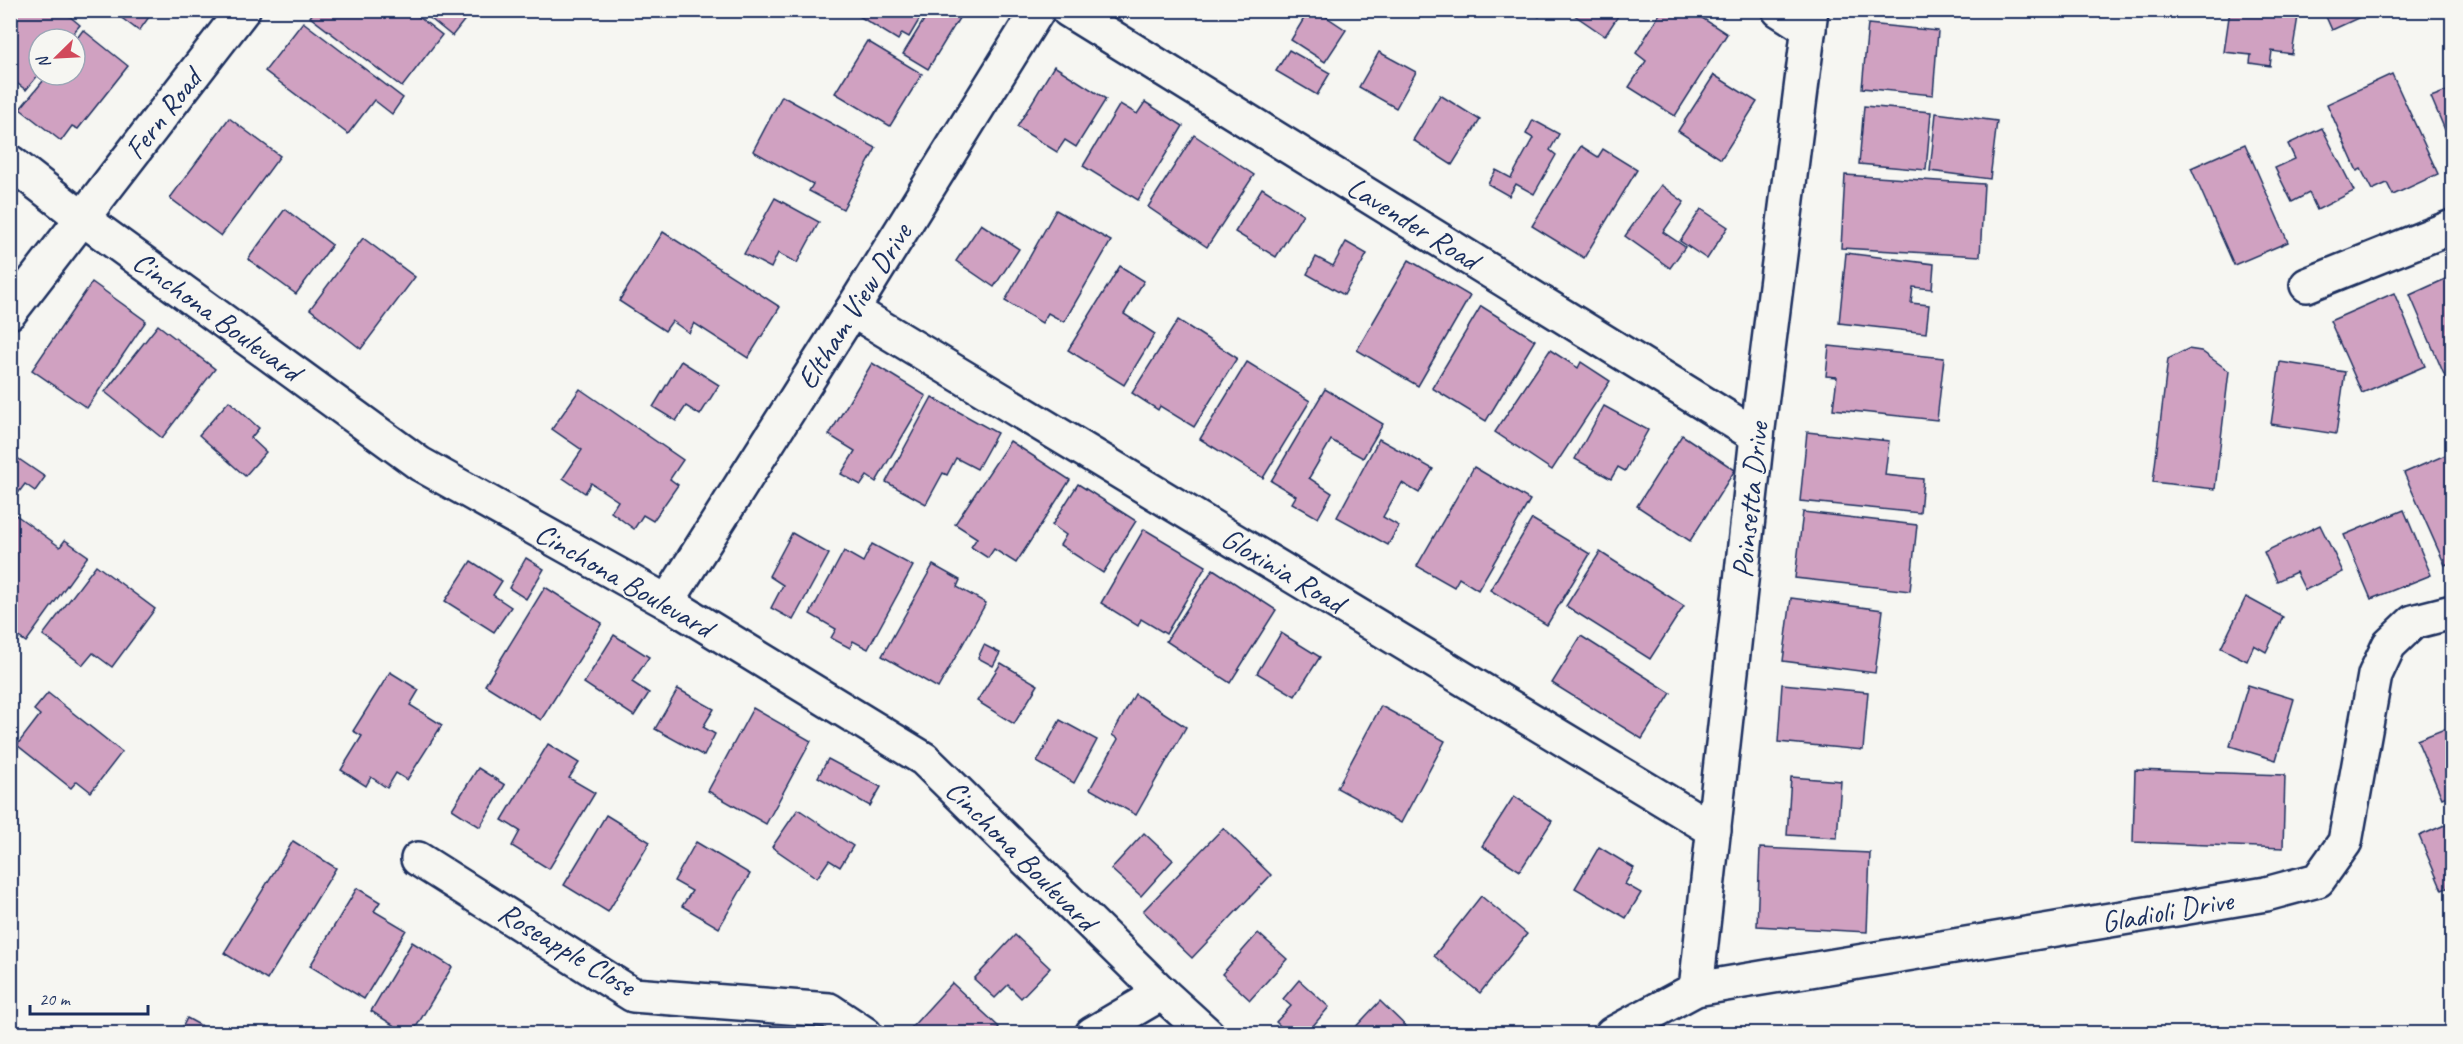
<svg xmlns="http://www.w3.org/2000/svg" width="2463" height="1044" viewBox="0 0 2463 1044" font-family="Caveat,sans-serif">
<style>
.building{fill:#d0a1c1;stroke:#1b2f5e;stroke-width:1.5}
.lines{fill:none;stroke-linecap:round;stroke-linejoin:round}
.minor-casing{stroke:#1b2f5e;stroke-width:38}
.minor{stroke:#f6f6f2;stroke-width:33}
.labels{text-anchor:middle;stroke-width:4.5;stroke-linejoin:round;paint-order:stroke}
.street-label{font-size:30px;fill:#1b2f5e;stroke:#f6f6f2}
</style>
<rect width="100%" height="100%" fill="#f6f6f2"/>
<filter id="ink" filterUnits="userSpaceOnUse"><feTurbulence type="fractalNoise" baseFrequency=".0167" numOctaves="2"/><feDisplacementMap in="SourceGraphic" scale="12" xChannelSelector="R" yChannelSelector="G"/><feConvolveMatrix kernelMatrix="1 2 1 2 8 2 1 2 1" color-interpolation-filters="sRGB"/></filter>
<g filter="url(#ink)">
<g class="building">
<polygon points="10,10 62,10 80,25 68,39 39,39 39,74 26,90 10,78"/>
<polygon points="111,10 154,10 139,31"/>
<polygon points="315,10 410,10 442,35 402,87 310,17"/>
<polygon points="420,10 467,10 470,13 452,36"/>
<polygon points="849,10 925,10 909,37 902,33 898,40"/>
<polygon points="930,10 964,10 928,69 903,54"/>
<polygon points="1309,10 1316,10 1346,30 1325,62 1291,40"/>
<polygon points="1529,10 1543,10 1539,17"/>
<polygon points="1567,10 1622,10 1605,36"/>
<polygon points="1662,10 1690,10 1727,34 1675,116 1629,87 1646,61 1636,53"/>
<polygon points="2230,10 2299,10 2292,54 2272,51 2270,66 2250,63 2251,55 2224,52"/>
<polygon points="2323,10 2367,10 2369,13 2332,30"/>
<polygon points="303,22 403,98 392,114 374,100 348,134 265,71"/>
<polygon points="1868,24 1938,31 1933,95 1862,88"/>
<polygon points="83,30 128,66 78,129 72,126 61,141 20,109 48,75 75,75 75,41"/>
<polygon points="867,41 922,74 890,126 835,93"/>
<polygon points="1289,50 1330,73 1317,95 1276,71"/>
<polygon points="1379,52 1416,72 1396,108 1359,87"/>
<polygon points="1054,66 1106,99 1076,147 1065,140 1057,152 1017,127"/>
<polygon points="2392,74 2438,174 2393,195 2387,183 2372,190 2361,169 2357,171 2327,104"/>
<polygon points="1714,75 1757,102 1721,159 1678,131"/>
<polygon points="2452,89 2452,127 2445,130 2431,97"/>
<polygon points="1440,95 1480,120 1452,165 1413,140"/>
<polygon points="782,96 876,148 843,209 809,191 813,184 753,151"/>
<polygon points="1145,102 1183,126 1138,200 1083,166 1120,104 1137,114"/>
<polygon points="1864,106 1931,112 1926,170 1859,164"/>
<polygon points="1936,113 1997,121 1990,179 1930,171"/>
<polygon points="229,118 280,156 221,236 170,198"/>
<polygon points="1533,120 1559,134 1550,150 1556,155 1534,194 1516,184 1509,196 1488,184 1496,170 1511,178 1533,138 1526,134"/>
<polygon points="2322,128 2354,191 2317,210 2309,193 2292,202 2275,168 2295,159 2288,144"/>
<polygon points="1194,135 1254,175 1207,247 1148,207"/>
<polygon points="2245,144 2288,242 2234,265 2191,168"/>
<polygon points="1581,146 1598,157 1603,149 1637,170 1584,258 1532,226"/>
<polygon points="1845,175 1984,184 1980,256 1841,248"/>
<polygon points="1661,185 1684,202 1663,232 1685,247 1670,268 1625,236"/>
<polygon points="1262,188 1303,214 1276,257 1235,232"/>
<polygon points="775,198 819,222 797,263 778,253 771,268 744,254"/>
<polygon points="285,209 332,245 296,294 248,259"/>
<polygon points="1701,209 1728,227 1707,259 1680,241"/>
<polygon points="1056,210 1111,241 1064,322 1048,313 1042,323 1005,301"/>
<polygon points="981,224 1019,249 994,287 956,261"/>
<polygon points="663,232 780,307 748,358 694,323 689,333 672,321 665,331 619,301"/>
<polygon points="363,238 415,277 361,349 310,309"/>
<polygon points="1346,242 1367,254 1344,295 1307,274 1316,257 1333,266"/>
<polygon points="1846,253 1934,264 1932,289 1913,287 1911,303 1929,305 1926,333 1839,323"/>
<polygon points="1409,260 1470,296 1418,386 1357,350"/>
<polygon points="1120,266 1144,281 1124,314 1155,334 1124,385 1068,350"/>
<polygon points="2452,276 2452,393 2410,295"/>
<polygon points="92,282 146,321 87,408 32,370"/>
<polygon points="2394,293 2425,366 2362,393 2330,321"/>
<polygon points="1481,306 1535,340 1486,421 1432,388"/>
<polygon points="1178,320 1237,358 1194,427 1160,406 1158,410 1132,393"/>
<polygon points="158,325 215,369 162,438 105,392"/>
<polygon points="1829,346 1944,358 1937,420 1833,409 1837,377 1826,376"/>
<polygon points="2188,349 2201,351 2229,371 2215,489 2153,482 2168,359"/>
<polygon points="1550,350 1578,368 1581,362 1610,381 1552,470 1495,432"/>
<polygon points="681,361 719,385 700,415 686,406 676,421 653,407"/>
<polygon points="1247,362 1310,401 1263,478 1200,439"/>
<polygon points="2280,362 2345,372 2336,434 2271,424"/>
<polygon points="872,363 926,396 876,482 867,476 861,485 841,474 855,451 829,435"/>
<polygon points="580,389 683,460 670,479 678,485 653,521 643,515 634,529 611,512 618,501 591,483 585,493 563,478 582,450 552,429"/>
<polygon points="1325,389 1383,424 1363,458 1331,440 1309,478 1332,493 1318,518 1292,503 1296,496 1271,481"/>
<polygon points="932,397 997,433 977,469 956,458 947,475 943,473 926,504 886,482"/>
<polygon points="229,401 259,428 251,438 266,452 245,476 199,435"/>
<polygon points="1604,406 1648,430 1625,471 1618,467 1611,479 1575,459"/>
<polygon points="1807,432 1889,441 1885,475 1923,479 1920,513 1800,501"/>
<polygon points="1682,435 1735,470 1690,541 1637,506"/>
<polygon points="1379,439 1433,469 1419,493 1402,483 1383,517 1399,526 1388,545 1337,517"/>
<polygon points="1010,441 1070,480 1016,563 994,549 988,558 971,547 977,538 955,524"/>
<polygon points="10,453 45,477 35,491 25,484 10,504"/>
<polygon points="2450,453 2452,460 2452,562 2445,565 2404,473"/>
<polygon points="1474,467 1530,500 1478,590 1459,578 1454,587 1417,566"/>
<polygon points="1078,484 1136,521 1103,573 1060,545 1066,535 1052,525"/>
<polygon points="2404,510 2431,575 2371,599 2344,535"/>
<polygon points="1803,512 1917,525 1910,591 1795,578"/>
<polygon points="16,515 60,547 65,540 88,556 26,642 10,631 10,524"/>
<polygon points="1532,519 1590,554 1547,625 1490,590"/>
<polygon points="2320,525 2343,572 2305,590 2296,572 2277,581 2264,552"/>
<polygon points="1144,529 1206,566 1166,634 1141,619 1138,626 1101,603"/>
<polygon points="792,533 829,554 793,620 771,608 783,585 769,576"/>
<polygon points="872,544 913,566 868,649 853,641 850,648 831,638 836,629 810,614 844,551 863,562"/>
<polygon points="1600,552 1684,606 1650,659 1566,606"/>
<polygon points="526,558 544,569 526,599 509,588"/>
<polygon points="471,561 502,581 493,595 511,607 494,632 445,601"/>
<polygon points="96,565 155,609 112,667 93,653 83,665 43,635"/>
<polygon points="933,565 960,580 957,587 986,603 938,688 882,656"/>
<polygon points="1213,569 1276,610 1230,683 1166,641"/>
<polygon points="545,587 602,623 541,720 485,685"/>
<polygon points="2246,597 2283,617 2266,652 2254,645 2247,661 2221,648"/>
<polygon points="1791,598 1883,610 1875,673 1783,661"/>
<polygon points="1281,633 1320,657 1295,696 1257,673"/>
<polygon points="614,635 649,657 632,682 649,693 634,716 584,683"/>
<polygon points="1581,636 1671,693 1642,739 1552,683"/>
<polygon points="984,645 1000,653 993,666 978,658"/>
<polygon points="1001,663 1038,685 1014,724 977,701"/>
<polygon points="390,672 419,690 410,705 442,725 407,780 396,773 387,788 371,777 366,786 341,770 362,736 353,731"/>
<polygon points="1782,684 1868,692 1863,750 1778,742"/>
<polygon points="2248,685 2294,699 2276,760 2230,746"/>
<polygon points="678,689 714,709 703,727 715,734 704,756 655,729"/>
<polygon points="48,693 122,752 91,792 77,781 71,788 17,745 40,715 34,710"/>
<polygon points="1135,694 1186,727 1136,815 1090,789 1118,739 1112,735"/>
<polygon points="1381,706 1445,741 1401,823 1337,788"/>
<polygon points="753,708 811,741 766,824 708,791"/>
<polygon points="1060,720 1097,740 1074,783 1037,762"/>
<polygon points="2452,726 2452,794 2442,798 2417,740"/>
<polygon points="548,744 579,763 569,778 595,793 549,869 512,846 520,831 502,820"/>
<polygon points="828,759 881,787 870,806 818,777"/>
<polygon points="478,768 505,785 480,827 452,809"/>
<polygon points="2135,770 2285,775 2283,848 2133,842"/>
<polygon points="1791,777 1841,781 1837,838 1787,835"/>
<polygon points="1514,796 1552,821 1520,871 1482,846"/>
<polygon points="798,809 853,846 840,867 829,860 817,878 772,847"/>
<polygon points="606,815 650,842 608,912 564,885"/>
<polygon points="2452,822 2452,886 2442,890 2419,836"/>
<polygon points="1223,828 1271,875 1192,958 1143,911"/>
<polygon points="1144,833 1173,860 1141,896 1111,869"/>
<polygon points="293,841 336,868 267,980 224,953"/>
<polygon points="696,842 750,874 719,928 682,906 692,891 674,881"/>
<polygon points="1599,847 1634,868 1625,884 1641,893 1626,918 1575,888"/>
<polygon points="1760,848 1870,853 1867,932 1757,926"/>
<polygon points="357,888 380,902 374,911 406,930 364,999 310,966"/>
<polygon points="1481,896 1527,934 1480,993 1434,956"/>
<polygon points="1258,933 1287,959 1250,1000 1222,974"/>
<polygon points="1015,935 1050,968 1021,998 1008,985 995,998 974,979"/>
<polygon points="412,942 452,967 412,1034 407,1034 371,1011"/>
<polygon points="1299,980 1329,1007 1306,1034 1289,1034 1276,1022 1291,1006 1283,999"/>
<polygon points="952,983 999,1027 993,1034 914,1034 910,1029"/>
<polygon points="1380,1001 1414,1034 1349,1034"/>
<polygon points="187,1018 216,1034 179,1034"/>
</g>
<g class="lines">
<g class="minor-casing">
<g id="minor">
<polyline points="1068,10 1757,436"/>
<polyline points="1779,10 1809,29"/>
<polyline points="10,162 82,218 420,464 667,602 924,759 1162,993 1207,1034"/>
<polyline points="2307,285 2452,227"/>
<polyline points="852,310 1714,830"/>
<polyline points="10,312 243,10"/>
<path id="s1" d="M 667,602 L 852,310 L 1038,10"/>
<polyline points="418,859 633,995 829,1010 865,1034"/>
<polyline points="1696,989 1757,436 1811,10"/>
<polyline points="1092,1034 1162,993"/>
<polyline points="1612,1034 1696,989 2266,894 2318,880 2345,842 2375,675 2389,645 2413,622 2452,612"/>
</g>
</g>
<use href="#minor" class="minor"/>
</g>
</g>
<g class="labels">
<g class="street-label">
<text transform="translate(163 114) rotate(-52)" y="10">Fern Road</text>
<text transform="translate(1413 223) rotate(32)" y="10">Lavender Road</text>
<text dy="10" stroke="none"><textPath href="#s1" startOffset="350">Eltham View Drive</textPath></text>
<text transform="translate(217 316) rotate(36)" y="10">Cinchona Boulevard</text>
<text transform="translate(1750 500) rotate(-84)" y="10">Poinsetta Drive</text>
<text transform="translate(1283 570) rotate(31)" y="10">Gloxinia Road</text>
<text transform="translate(624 580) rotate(30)" y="10">Cinchona Boulevard</text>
<text transform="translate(1021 855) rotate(45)" y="10">Cinchona Boulevard</text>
<text transform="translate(2167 911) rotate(-10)" y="10">Gladioli Drive</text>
<text transform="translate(567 949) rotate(31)" y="10">Roseapple Close</text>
</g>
</g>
<rect width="2463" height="1044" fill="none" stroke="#f6f6f2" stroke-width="36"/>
<rect x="18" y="18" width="2427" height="1008" fill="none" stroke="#1b2f5e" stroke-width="2" filter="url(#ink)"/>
<g transform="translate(57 57) rotate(246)"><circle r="28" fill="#f6f6f2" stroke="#9ea6b7" stroke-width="1.5"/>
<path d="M0-4.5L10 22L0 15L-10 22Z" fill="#d1495b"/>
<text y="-9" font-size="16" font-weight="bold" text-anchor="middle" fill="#1b2f5e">N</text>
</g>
<path d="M30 1005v9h118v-9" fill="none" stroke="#1b2f5e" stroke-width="3"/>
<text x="39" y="1005" font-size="18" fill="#1b2f5e" stroke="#f6f6f2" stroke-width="4.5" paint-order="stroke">20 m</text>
</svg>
